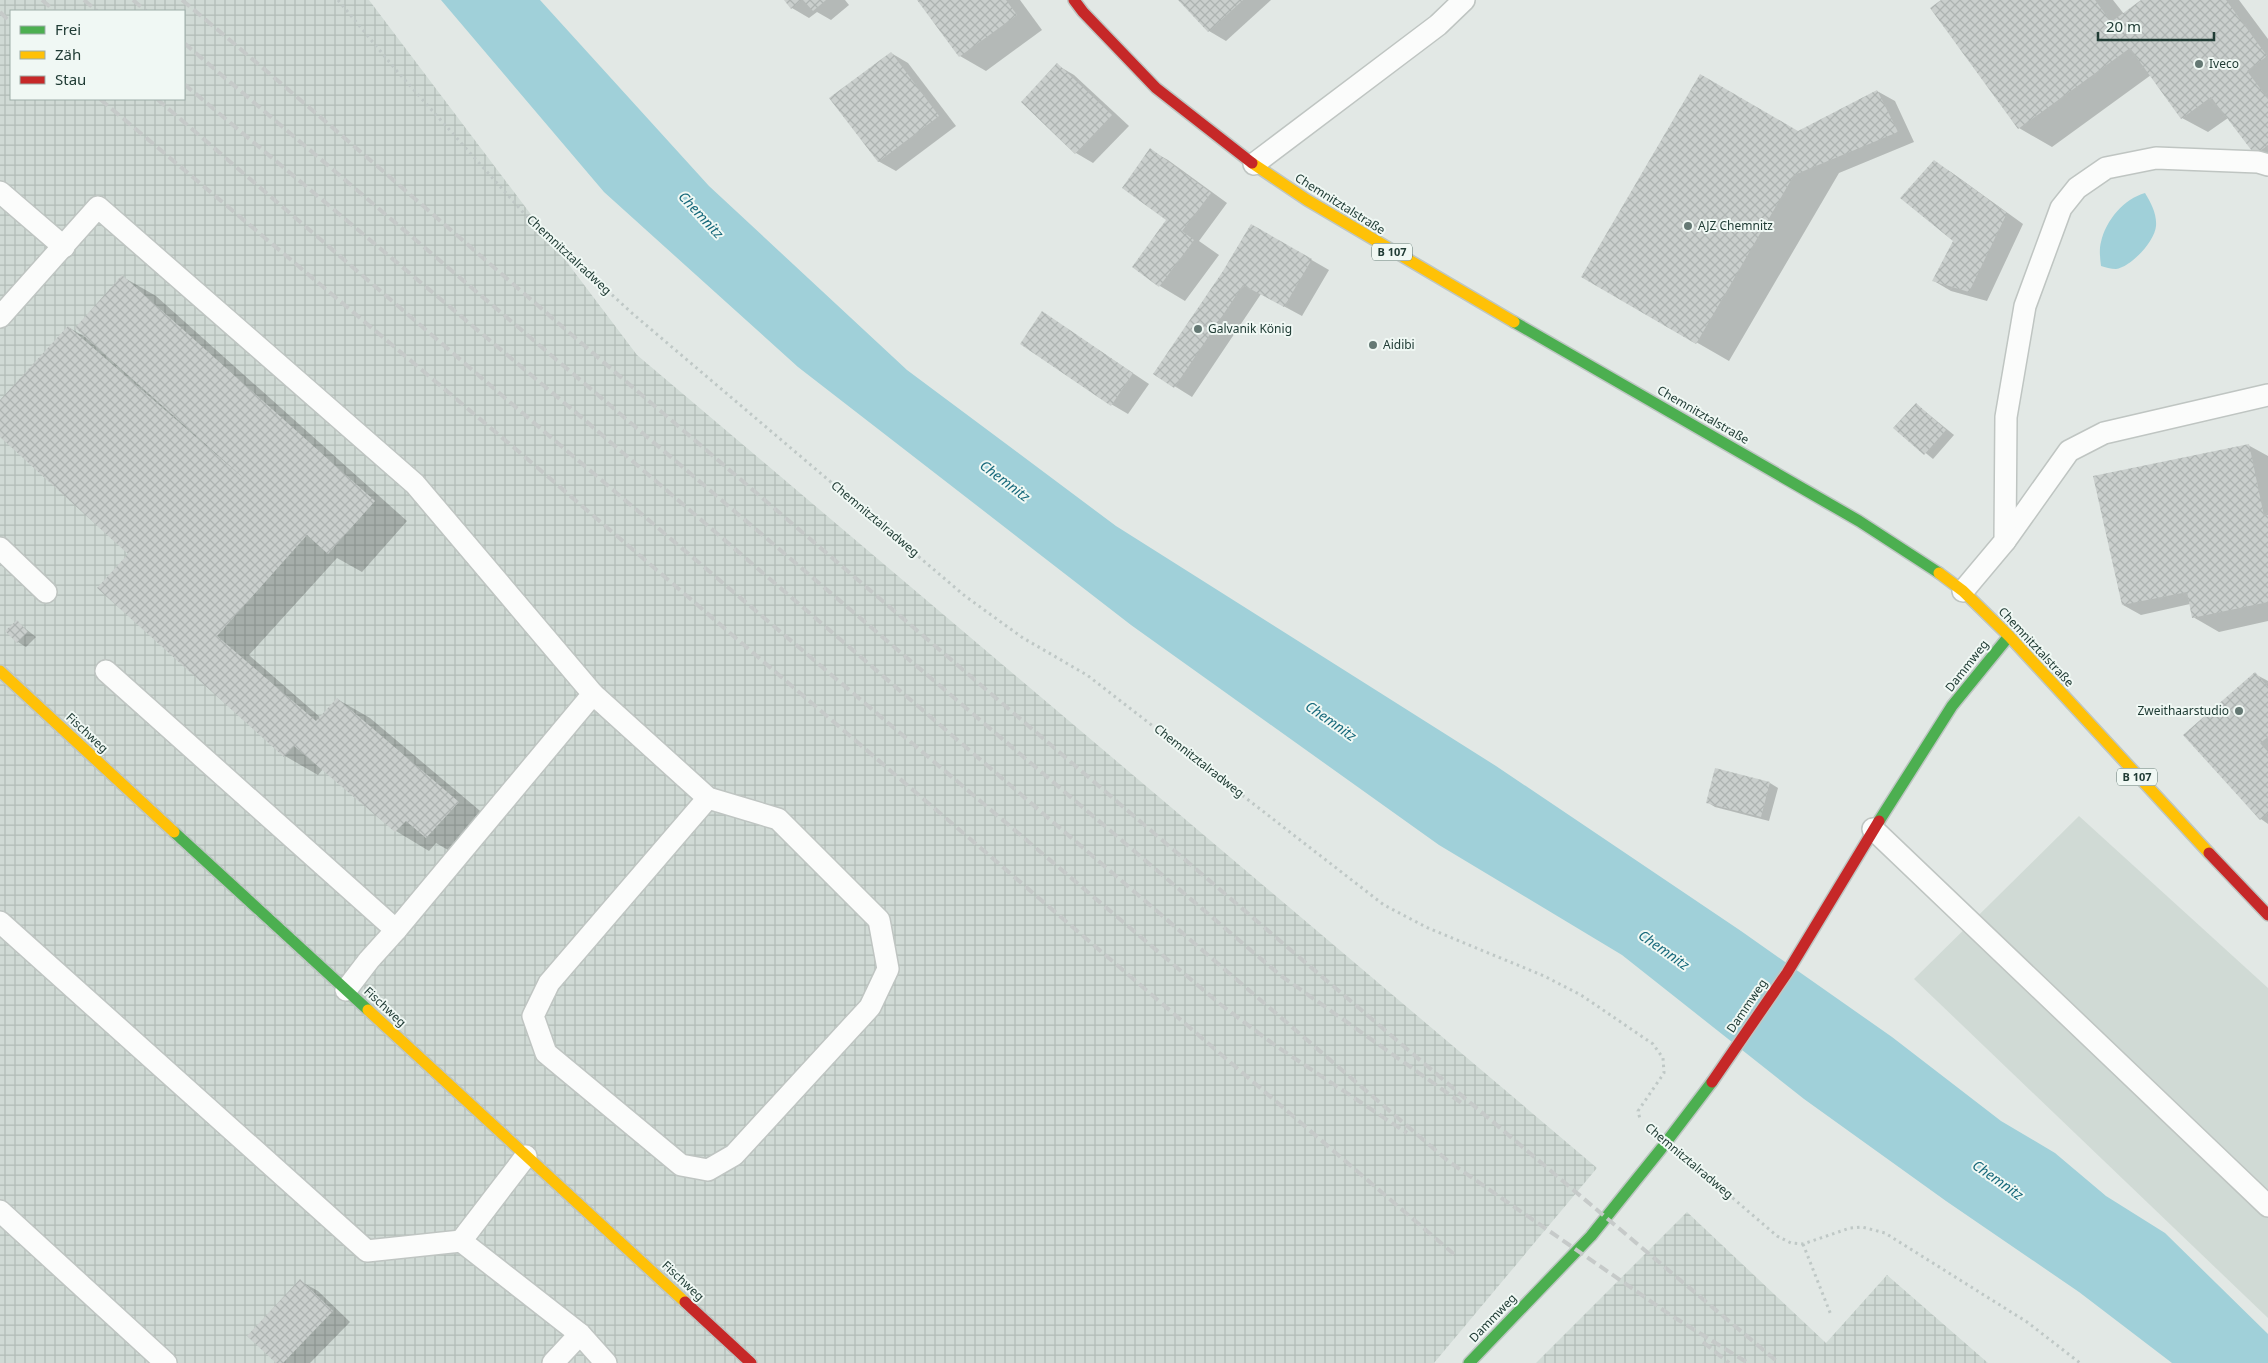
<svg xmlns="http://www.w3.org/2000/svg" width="2268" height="1363" viewBox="0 0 2268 1363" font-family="'Noto Sans',sans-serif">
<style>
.built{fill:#d0dad5}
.industrial{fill:url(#industrial-grid);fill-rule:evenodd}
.water{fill:#a0d0d9}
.shadow{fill:#0003}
.building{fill:url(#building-cross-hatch)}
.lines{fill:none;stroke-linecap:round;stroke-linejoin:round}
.lane-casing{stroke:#bfc5c2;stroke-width:24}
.fast-casing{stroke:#bec6c3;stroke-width:14}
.slow-casing{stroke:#bec6c3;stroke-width:14}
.jam-casing{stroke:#bec6c3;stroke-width:14}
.path{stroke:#bfc8c6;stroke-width:3;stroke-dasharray:2.5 4;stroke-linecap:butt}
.lane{stroke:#fbfcfb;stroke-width:21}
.fast{stroke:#4caf50;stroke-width:11}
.slow{stroke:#ffc107;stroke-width:11}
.jam{stroke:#c62828;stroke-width:11}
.rail{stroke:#c6cac9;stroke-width:4;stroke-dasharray:10 5;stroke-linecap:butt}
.poi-dot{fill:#647873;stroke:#f0f8f4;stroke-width:2}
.labels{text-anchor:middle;stroke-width:4;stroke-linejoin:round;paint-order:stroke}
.shield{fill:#f0f8f4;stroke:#5e746e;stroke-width:1}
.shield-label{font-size:11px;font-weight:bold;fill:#203c35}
.poi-label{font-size:12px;fill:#203c35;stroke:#f0f8f4;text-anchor:start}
.street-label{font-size:12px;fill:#203c35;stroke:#f0f8f4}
.water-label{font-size:14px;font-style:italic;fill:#17697b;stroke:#f0f8f4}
</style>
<defs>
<pattern id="industrial-grid" width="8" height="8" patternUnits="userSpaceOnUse" patternTransform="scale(1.25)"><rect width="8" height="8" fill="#d0dad5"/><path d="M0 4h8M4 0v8" fill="none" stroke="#b2bcb7"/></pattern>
<pattern id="building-cross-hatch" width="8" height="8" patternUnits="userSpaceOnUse" patternTransform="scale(1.25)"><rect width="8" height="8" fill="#cacfcd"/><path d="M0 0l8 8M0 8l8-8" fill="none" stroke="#adb3b1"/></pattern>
</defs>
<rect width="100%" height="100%" fill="#e2e8e5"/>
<polygon class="built" points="2079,816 2268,988 2268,1318 1914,979"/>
<g class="industrial">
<path d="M 0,0 L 369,0 L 637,355 L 1597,1168 L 1434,1363 L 0,1363 ZM 11,11 L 184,11 L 184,99 L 11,99 Z"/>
<polygon points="1687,1212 1826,1343 1887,1275 1988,1363 1536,1363"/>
</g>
<g class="water">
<polygon points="441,0 540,0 709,186 907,370 1116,526 1496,766 1741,931 1892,1037 2001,1121 2055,1153 2106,1196 2165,1233 2268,1334 2268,1363 2172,1363 2079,1292 1946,1201 1804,1099 1622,955 1439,845 1131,625 798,367 604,192"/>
<path d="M 2145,193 C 2151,203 2157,214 2156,226 C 2155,241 2131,267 2116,269 C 2111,269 2105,267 2101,266 C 2100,258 2099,249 2101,242 C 2106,220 2124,199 2145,193 Z"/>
</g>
<g class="shadow">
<polygon points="785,0 845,0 849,5 831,20 817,12 809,18 792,8"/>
<polygon points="919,0 1020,0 1042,30 986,71 960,56"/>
<polygon points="1180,0 1271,0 1226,41 1209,31"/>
<polygon points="1943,0 2113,0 2124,14 2143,0 2239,0 2268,39 2268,161 2256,154 2228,118 2208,132 2182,118 2151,75 2052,147 2019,128"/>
<polygon points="891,53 908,63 956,126 896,171 878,161"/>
<polygon points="1057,65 1074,75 1129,126 1093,163 1076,153 1022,102"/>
<polygon points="1877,91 1895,101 1914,142 1839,173 1729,361 1583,277 1798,132"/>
<polygon points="1150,150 1168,160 1227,203 1199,241 1219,255 1185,301 1160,286 1134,267 1168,220"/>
<polygon points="1934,162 1951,172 2023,224 1987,301 1951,291 1934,281 1955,240"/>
<polygon points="1251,225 1329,270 1302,316 1261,294 1192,397 1155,374 1224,272"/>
<polygon points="123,277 156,296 407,521 362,572 337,558 249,655 321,718 337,699 370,718 492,821 460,857 436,843 429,851 396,831 323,769 318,775 285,756 99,588 129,554 0,435 0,402 68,327 85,337"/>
<polygon points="1043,313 1149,384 1128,414 1111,404"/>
<polygon points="1916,404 1954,435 1933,459 1895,428"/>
<polygon points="2248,445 2268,456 2268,621 2219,632 2193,617 2190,604 2141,615 2123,605"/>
<polygon points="17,622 36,637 26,647 18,642"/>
<polygon points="2255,674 2268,681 2268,824 2261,819"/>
<polygon points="1770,783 1778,788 1769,821 1715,807 1707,802"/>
<polygon points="300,1281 318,1291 350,1322 310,1363 277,1363"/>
</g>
<g class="building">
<polygon points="784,0 801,0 791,9"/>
<polygon points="803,0 826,0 813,11"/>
<polygon points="917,0 1006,0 1017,15 959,57"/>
<polygon points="1178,0 1243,0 1208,32"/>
<polygon points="1941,0 2095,0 2111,22 2141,0 2226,0 2267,56 2247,71 2268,99 2268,145 2255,155 2211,97 2181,119 2130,48 2018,129 1930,8"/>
<polygon points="891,52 939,116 878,162 829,98"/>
<polygon points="1057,63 1112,115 1075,154 1021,102"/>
<polygon points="1700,74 1798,131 1877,90 1898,132 1794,175 1696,344 1581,277"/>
<polygon points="1150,148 1211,193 1182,231 1194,240 1159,287 1132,267 1166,220 1122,188"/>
<polygon points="1934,160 2007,213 1969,292 1932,281 1953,241 1900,198"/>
<polygon points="1251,224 1312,259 1284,307 1243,285 1174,388 1153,374 1223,271"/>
<polygon points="122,275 375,501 328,554 307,535 217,636 316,721 337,698 459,802 426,838 406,821 395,832 294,746 284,757 97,588 128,554 0,437 0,400 68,326 248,482 75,328"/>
<polygon points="1042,311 1133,373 1111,406 1020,344"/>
<polygon points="1916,403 1946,430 1924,455 1893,428"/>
<polygon points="2249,444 2264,516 2268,515 2268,602 2192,618 2187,592 2122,605 2093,476"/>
<polygon points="17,620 28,632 17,643 5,631"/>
<polygon points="2255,672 2268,687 2268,737 2260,743 2268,752 2268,813 2260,820 2183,735"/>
<polygon points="1715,768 1770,782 1761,817 1706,803"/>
<polygon points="300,1279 333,1311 283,1363 276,1363 247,1336"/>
</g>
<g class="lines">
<g class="lane-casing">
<g id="lane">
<polyline points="1254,164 1438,25 1464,0"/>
<polyline points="0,192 64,247"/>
<polyline points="0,317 98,207 415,484 593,694 396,930 369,960 346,990"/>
<polyline points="2005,541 2069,451 2104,433 2268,395"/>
<polyline points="0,548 46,592"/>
<polyline points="1963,591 2005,541 2006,417 2025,306 2061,208 2077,188 2106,168 2156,158 2258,162 2268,165"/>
<polyline points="106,671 396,930"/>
<polyline points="593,694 708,798 778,819 879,920 888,969 870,1007 734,1155 708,1170 681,1165 546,1053 533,1016 549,983 708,798"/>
<polyline points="1873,829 2268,1206"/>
<polyline points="0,922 367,1251 461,1241 580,1334 606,1363"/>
<polyline points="0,1211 166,1363"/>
<polyline points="461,1241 526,1156"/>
<polyline points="553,1363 580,1334"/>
</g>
</g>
<g class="fast-casing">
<g id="fast">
<polyline points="1514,322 1859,521 1939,573"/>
<polyline points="1879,821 1952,706 2009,636"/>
<polyline points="174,832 368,1010"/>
<polyline points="1469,1363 1591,1236 1661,1149 1712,1082"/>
</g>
</g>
<g class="slow-casing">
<g id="slow">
<polyline points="1252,163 1307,200 1514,322"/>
<polyline points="1939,573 1963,591 2009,636 2209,853"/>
<polyline points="0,671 174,832"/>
<polyline points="368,1010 685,1302"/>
</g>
</g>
<g class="jam-casing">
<g id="jam">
<polyline points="1074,0 1083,12 1156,88 1252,163"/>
<polyline points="2209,853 2268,915"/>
<polyline points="1712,1082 1787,973 1879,821"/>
<polyline points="685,1302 751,1363"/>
</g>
</g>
<g class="path">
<polyline points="338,0 396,70 530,220 633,314 965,596 1023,638 1087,675 1384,905 1428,928 1544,976 1581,995 1653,1044 1663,1058 1664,1073 1638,1111 1640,1119"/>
<polyline points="1693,1164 1777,1236 1791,1243 1803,1244 1850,1228 1862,1227 1885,1233 2027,1322 2080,1363"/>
<polyline points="1803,1244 1831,1315"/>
</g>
<use href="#lane" class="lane"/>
<use href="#fast" class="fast"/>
<use href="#slow" class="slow"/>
<use href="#jam" class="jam"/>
<g class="rail">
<polyline points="42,0 55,11"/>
<polyline points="84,0 97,11"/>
<polyline points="133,0 146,11"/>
<path d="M 182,0 C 331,124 475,252 622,378 C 1007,707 1391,1038 1779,1363"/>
<polyline points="0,12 11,23"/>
<polyline points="184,43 1280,975 1463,1104"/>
<polyline points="184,84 580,416 1448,1161 1672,1316 1748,1363"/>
<polyline points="100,99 518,451 1456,1256"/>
<polyline points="157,99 547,434 1220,1004 1276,1046 1407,1133"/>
<polyline points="1703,1342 1729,1363"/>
</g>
</g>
<g class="poi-dot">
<circle cx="2199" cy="64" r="5"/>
<circle cx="1688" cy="226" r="5"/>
<circle cx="1198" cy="329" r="5"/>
<circle cx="1373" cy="345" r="5"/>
<circle cx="2239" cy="711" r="5"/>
</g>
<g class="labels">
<g class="shield">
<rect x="1372" y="243.5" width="40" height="17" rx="4"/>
<rect x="2117" y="768.5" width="40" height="17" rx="4"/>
</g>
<g class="shield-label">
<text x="1392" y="256">B 107</text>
<text x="2137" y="781">B 107</text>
</g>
<g class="poi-label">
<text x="2209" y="68">Iveco</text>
<text x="1698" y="230">AJZ Chemnitz</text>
<text x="1208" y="333">Galvanik König</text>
<text x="1383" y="349">Aidibi</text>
<text x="2229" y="715" text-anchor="end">Zweithaarstudio</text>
</g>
<g class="street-label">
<text transform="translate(1340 204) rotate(32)" y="4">Chemnitztalstraße</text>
<text transform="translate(569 255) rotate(43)" y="4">Chemnitztalradweg</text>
<text transform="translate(1703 415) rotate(30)" y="4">Chemnitztalstraße</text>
<text transform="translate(875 519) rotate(40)" y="4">Chemnitztalradweg</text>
<text transform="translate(2036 647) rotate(47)" y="4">Chemnitztalstraße</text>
<text transform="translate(1967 666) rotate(-52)" y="4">Dammweg</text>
<text transform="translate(87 733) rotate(43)" y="4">Fischweg</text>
<text transform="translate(1199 761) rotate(38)" y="4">Chemnitztalradweg</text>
<text transform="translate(1747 1006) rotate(-56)" y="4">Dammweg</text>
<text transform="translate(385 1007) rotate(43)" y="4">Fischweg</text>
<text transform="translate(1689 1161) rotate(40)" y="4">Chemnitztalradweg</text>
<text transform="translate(683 1281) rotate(43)" y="4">Fischweg</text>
<text transform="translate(1493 1318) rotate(-46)" y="4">Dammweg</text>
</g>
<g class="water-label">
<text transform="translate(701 215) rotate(47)" y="5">Chemnitz</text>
<text transform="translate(1005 481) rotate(37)" y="5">Chemnitz</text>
<text transform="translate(1331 721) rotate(35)" y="5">Chemnitz</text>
<text transform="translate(1664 950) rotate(35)" y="5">Chemnitz</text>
<text transform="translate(1998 1180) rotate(35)" y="5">Chemnitz</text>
</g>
</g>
<rect x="10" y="10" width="175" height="90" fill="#f0f8f4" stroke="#9dada8"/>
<rect x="20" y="26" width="25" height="8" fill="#4caf50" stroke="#9dada8"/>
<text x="55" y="35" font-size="15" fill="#203c35">Frei</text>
<rect x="20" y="51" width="25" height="8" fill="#ffc107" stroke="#9dada8"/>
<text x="55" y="60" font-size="15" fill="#203c35">Zäh</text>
<rect x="20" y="76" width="25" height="8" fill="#c62828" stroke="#9dada8"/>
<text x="55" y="85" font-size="15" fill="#203c35">Stau</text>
<path d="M2098 32v8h116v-8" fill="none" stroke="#203c35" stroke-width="2.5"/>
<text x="2106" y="32" font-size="15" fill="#203c35" stroke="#f0f8f4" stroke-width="4" paint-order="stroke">20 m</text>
</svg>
